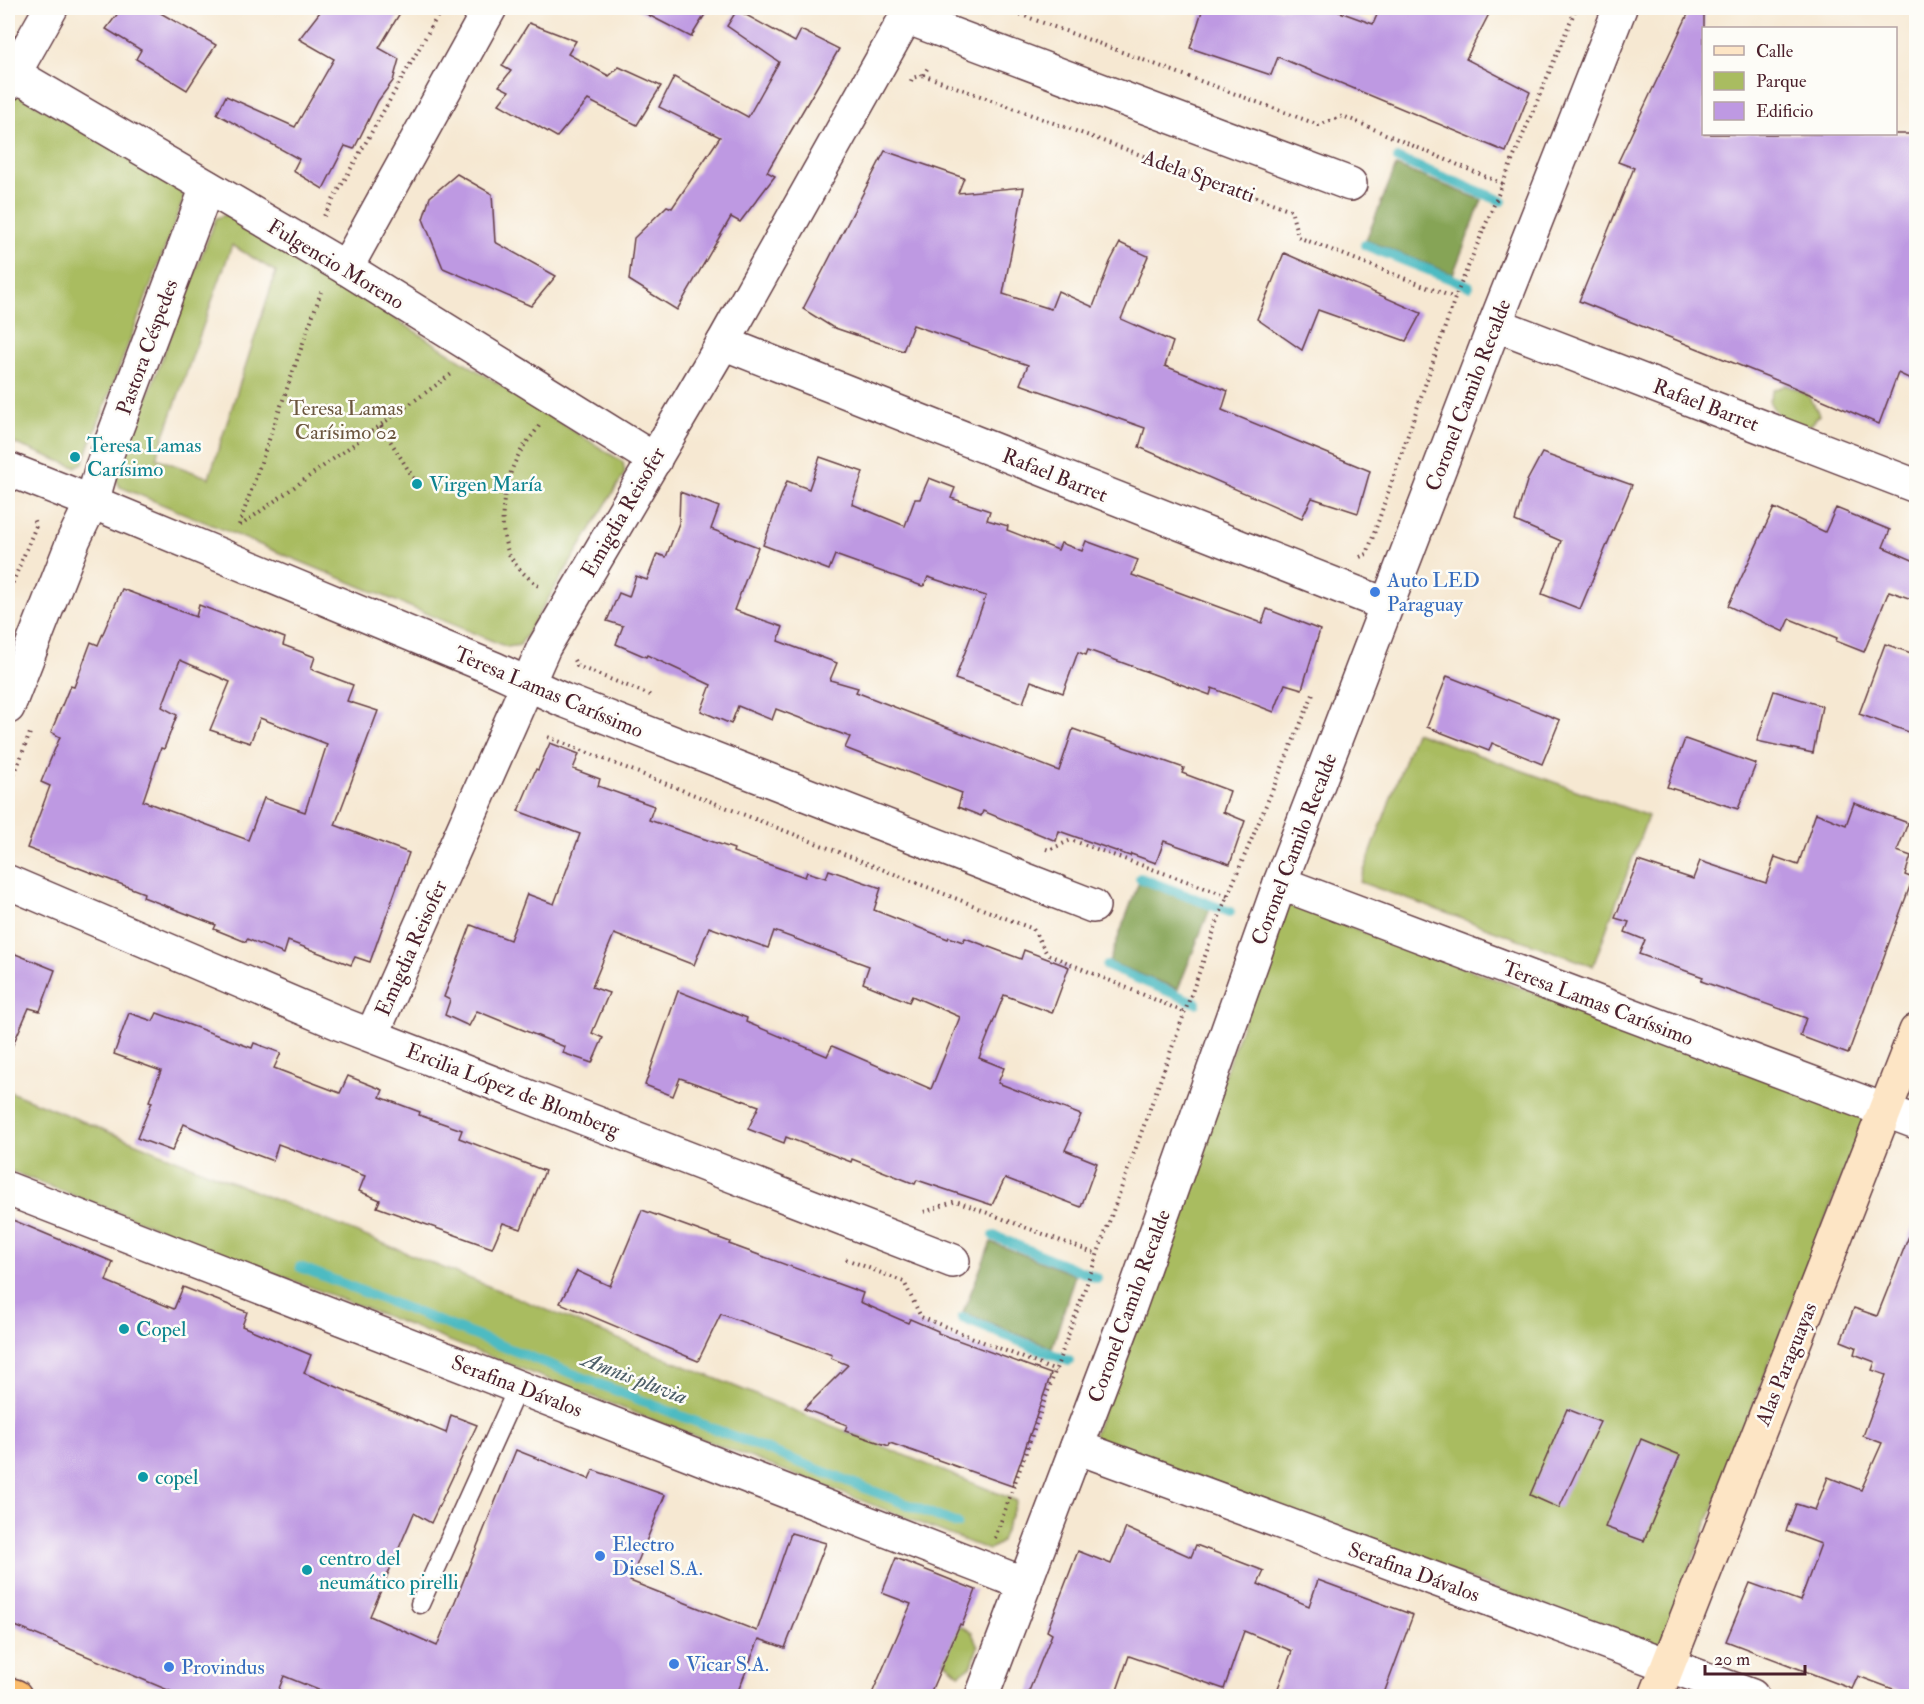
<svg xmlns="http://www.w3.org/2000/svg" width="1924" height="1704" viewBox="0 0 1924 1704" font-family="'IM FELL Double Pica',serif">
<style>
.green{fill:#a9bc60;stroke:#7a6e46;stroke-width:1.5;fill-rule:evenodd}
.forest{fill:#86a456;stroke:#686240;stroke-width:1.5}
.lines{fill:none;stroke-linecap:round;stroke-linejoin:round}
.stream{stroke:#4dbbc2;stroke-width:10}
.building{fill:#be99e2;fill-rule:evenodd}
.lane-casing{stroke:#643d44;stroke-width:21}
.street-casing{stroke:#643d44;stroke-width:36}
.secondary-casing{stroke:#643d44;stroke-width:36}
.highway-casing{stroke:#643d44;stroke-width:36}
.path{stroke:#643d44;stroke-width:4;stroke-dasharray:1.5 4.5;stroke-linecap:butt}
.lane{stroke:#fff;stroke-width:18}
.street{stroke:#fff;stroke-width:33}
.secondary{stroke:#fde5c5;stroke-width:33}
.highway{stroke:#fbbd6e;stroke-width:33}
.culture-dot{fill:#0f9aa8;stroke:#fdfcf7;stroke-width:2}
.shop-dot{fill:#3f7fe0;stroke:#fdfcf7;stroke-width:2}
.labels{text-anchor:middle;stroke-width:5;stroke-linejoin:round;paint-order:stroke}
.street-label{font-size:21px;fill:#4a1f2b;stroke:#fdfcf7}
.park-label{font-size:21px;fill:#6b563e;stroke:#fdfcf7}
.culture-label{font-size:21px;fill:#0d838f;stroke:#fdfcf7;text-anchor:start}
.shop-label{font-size:21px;fill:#366cbe;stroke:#fdfcf7;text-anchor:start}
.water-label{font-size:22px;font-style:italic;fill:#4b5d67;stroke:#fdfcf7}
</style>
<rect width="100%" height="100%" fill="#fdfcf7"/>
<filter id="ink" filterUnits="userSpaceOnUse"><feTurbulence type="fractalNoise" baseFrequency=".0167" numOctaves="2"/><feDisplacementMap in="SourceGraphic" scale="12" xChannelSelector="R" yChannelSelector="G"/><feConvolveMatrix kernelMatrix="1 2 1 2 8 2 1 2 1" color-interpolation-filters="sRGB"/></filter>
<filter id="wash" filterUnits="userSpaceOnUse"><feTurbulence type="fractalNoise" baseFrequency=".008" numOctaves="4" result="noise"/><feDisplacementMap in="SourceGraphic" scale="24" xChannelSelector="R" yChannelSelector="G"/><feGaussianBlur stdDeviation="1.35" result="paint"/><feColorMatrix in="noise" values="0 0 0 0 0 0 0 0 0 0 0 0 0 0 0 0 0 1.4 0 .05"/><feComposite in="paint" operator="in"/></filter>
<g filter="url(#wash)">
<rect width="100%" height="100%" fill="#f6e8d2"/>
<g class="green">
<polygon points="19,94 182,190 184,198 83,463 75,467 8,441 8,101 11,95"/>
<path d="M 228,214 L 623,462 L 625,473 L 520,645 L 507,647 L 120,487 L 116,479 L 118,473 L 216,218 ZM 232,245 L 276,272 L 209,478 L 156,458 Z"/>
<path d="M 1786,385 C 1806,392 1811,395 1819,415 L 1811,425 C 1787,425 1780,422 1769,401 L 1773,390 Z"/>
<polygon points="1415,732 1648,816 1593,966 1360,882"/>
<polygon points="1286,904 1867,1112 1659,1647 1091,1443"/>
<polygon points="8,1091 1017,1501 1000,1543 989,1550 8,1170"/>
<polygon points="951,1620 972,1633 978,1646 972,1665 959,1674 944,1661 926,1669"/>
</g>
<g class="forest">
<polygon points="1396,166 1482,200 1453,274 1366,240"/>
<polygon points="1139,882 1210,909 1178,989 1109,962"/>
<polygon points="991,1242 1075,1275 1052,1348 963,1312"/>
</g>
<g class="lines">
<g class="stream">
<polyline points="1398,159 1502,201"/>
<polyline points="1365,245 1469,286"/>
<polyline points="1140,878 1230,912"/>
<polyline points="1107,966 1196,1003"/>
<polyline points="994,1236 1097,1278"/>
<polyline points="300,1267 957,1524"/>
<polyline points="962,1318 1069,1361"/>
</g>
</g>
<g id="blocks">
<g class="building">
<polygon points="122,8 152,8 216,45 187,90 136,59 141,50 106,29"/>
<polygon points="323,8 403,8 379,48 399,59 393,81 378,101 354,149 345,146 323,189 293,171 299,159 217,114 226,96 295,127 334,59 299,39"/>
<polygon points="635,8 709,8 691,37"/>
<polygon points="1203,8 1329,8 1373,24 1380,8 1492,8 1466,59 1530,92 1506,152 1278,57 1271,75 1190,48"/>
<polygon points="1691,8 1704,8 1704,134 1917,134 1917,382 1898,373 1879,424 1786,384 1579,301 1634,168 1618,162"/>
<polygon points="737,10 795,42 801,30 839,49 767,172 775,176 740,222 731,217 677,310 629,280 634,238 667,206 672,208 720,137 659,107 674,77 748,117 779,62 727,26"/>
<polygon points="529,23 576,41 568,54 609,76 619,67 661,86 637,125 588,100 557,137 499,104 509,91 499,86 511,71 502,66"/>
<polygon points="885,151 964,178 958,193 1024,187 1003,294 1051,309 1058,291 1093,307 1110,262 1120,243 1148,256 1121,319 1173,342 1165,366 1228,391 1222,410 1370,471 1358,513 1312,498 1302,518 1139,447 1145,428 1020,384 1028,365 913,325 903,351 832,327 803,309"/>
<polygon points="457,174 492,194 495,242 556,276 531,306 443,268 423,219 430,197"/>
<polygon points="1284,253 1421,313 1406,341 1318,310 1302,350 1257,319"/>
<polygon points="1542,453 1632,485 1580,609 1542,594 1561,541 1515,521 1527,481"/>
<polygon points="820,457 863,472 852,504 905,526 915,499 920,499 929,478 955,488 951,498 990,511 987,520 1008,526 1007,530 1058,550 1061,543 1082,551 1086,541 1138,560 1132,575 1262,623 1267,609 1320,630 1302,689 1285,684 1274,712 1212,688 1210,695 1088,650 1086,655 1078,652 1063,693 1031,681 1023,703 955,679 986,596 928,577 924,586 922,586 835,555 829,570 763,545 787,481 809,489"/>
<polygon points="680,492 719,507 711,529 758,547 734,610 783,627 778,641 837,663 830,680 858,688 856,692 1059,771 1073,729 1184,768 1182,773 1230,791 1223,812 1245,821 1230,864 1164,841 1156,863 1131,854 1130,856 1059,831 1056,841 983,811 981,816 958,807 962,793 845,748 850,737 776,709 772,720 738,706 731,724 701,711 711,685 647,655 646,657 616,644 623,626 607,621 619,593 629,597 636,576 647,580 657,554 666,557 679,523"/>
<polygon points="1774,508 1825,532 1836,508 1890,530 1883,547 1917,562 1917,601 1889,591 1864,652 1836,641 1837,638 1790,619 1784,632 1728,606"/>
<path d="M 122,589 L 196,617 L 199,605 L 285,638 L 283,645 L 315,657 L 311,669 L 353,685 L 347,701 L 378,711 L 335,825 L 409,853 L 370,962 L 355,957 L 351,965 L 288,941 L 284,954 L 247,939 L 246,942 L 214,929 L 216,925 L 143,897 L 144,893 L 27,848 L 50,786 L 41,782 L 60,737 L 51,732 L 70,686 L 74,687 L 91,642 L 98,645 ZM 180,660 L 230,682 L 210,730 L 250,743 L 260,718 L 327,744 L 305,812 L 264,798 L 248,840 L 143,801 L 161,748 L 164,749 L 177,715 L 162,707 Z"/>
<polygon points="1885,644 1917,655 1917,735 1859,714"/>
<polygon points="1447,676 1560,720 1542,764 1492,743 1489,751 1427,727"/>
<polygon points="1774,691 1822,706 1813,753 1757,741"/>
<polygon points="1685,739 1756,764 1738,809 1667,787"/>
<polygon points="550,743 579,754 573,769 600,779 598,786 654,806 649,820 734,849 733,852 805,877 807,872 826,878 829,870 881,888 874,910 948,939 949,937 963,942 965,938 1021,959 1024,950 1069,967 1052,1013 1004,995 979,1058 1004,1068 998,1083 1081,1115 1065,1150 1097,1163 1081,1207 1005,1178 992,1205 917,1180 915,1184 852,1159 851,1162 786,1137 784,1143 748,1129 759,1106 680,1078 673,1096 645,1085 678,991 747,1018 746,1022 827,1056 832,1046 931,1089 960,1017 912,996 909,1002 863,983 869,966 774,931 768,948 709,927 694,965 614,934 592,987 609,993 592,1033 603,1038 592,1063 563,1053 565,1047 477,1011 469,1026 445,1015 450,1000 444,997 471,925 510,940 527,894 554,904 580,834 518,811 536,769 538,770"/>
<polygon points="1854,803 1908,823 1897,851 1911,856 1905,875 1913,878 1848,1054 1800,1036 1806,1018 1701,981 1703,977 1639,954 1645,940 1625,932 1629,922 1615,918 1638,861 1693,879 1700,861 1766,883 1775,857 1798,865 1816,813 1846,825"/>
<polygon points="8,951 55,970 40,1011 29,1008 8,1056"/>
<polygon points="129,1013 153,1021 157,1013 252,1048 254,1043 281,1053 274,1068 340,1093 348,1076 383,1090 380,1097 420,1112 419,1115 462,1130 459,1138 545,1171 521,1229 503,1223 492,1248 377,1207 380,1200 359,1191 365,1176 278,1144 273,1161 238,1148 184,1124 172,1151 137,1138 152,1102 149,1101 161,1071 114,1054"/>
<polygon points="642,1210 730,1242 729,1244 863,1293 860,1302 908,1323 910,1319 938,1331 938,1333 1051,1374 1012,1486 890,1443 889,1446 845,1431 847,1425 804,1409 848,1365 831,1358 832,1355 721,1314 698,1361 560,1303 577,1271 610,1286"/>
<polygon points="8,1218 113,1262 106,1281 174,1309 183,1287 247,1312 242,1326 311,1355 304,1373 446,1433 451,1415 477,1425 431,1523 414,1513 370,1616 437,1646 516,1450 589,1479 593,1470 665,1495 630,1581 757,1631 791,1533 826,1543 785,1648 759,1639 736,1696 333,1696 284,1676 276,1696 182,1696 8,1623"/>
<polygon points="1915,1221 1917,1696 1912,1696 1858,1676 1852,1689 1726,1641 1750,1583 1800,1601 1821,1544 1786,1531 1796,1504 1815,1510 1828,1477 1861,1490 1882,1443 1863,1436 1886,1375 1872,1370 1875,1362 1854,1354 1856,1347 1841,1341 1854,1308 1877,1316"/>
<polygon points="1567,1409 1600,1422 1559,1508 1530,1495"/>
<polygon points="1641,1439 1680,1455 1644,1541 1605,1527"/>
<polygon points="1126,1528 1191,1557 1196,1545 1264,1571 1258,1584 1309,1606 1318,1580 1413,1615 1383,1696 1275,1696 1292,1651 1244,1631 1224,1689 1129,1656 1115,1696 1027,1696 1052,1634 1047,1631 1078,1551 1111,1564"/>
<polygon points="896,1558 976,1590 962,1625 960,1624 929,1696 871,1696 911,1604 882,1593"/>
</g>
</g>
</g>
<g filter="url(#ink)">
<use href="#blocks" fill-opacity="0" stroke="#643d44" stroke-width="1.5"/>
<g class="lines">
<g class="lane-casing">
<polyline id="lane" points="420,1604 518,1387"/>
</g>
<g class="street-casing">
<g id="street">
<polyline points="906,17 1350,184"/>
<polyline points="12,76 28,82 346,268 655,460"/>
<polyline points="8,84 51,8"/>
<polyline points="346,268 490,8"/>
<polyline points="1495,324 1916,486"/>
<polyline points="723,343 1387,605"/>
<polyline points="8,469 92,502 495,669 563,700 1093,906"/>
<polyline points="8,707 74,539 92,502 102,467 207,187"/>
<polyline points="8,882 341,1024 953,1261"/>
<polyline points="1280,883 1916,1122"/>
<polyline points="372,1035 544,647 723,343 911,8"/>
<polyline points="8,1189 1025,1584"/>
<polyline points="1077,1447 1752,1696"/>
<polyline points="982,1696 1125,1320 1280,883 1495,324 1620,8"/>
</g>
</g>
<g class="secondary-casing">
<polyline id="secondary" points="1656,1696 1916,1031"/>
</g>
<g class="highway-casing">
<polyline id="highway" points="8,1694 15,1696"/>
</g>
<g class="path">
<polyline points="1003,8 1319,125 1343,116 1503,184"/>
<polyline points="8,9 9,8"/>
<polyline points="923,75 1291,210 1298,237 1455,298"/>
<polyline points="923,75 929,66"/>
<polyline points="911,81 912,78 923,75"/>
<polyline points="324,216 442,8"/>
<polyline points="381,426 417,484"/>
<path d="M 539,426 C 534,434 527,441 522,449 C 504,478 496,522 509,554 C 516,568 529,579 541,588"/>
<polyline points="239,525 321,292"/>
<polyline points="240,526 453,373"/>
<polyline points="1360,557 1367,554 1455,298 1576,8"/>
<polyline points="8,594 36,526 33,518"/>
<polyline points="574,660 577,666 650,695"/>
<polyline points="548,737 1033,929 1047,954 1184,1012"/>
<polyline points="8,791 30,733"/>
<polyline points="1046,849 1049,850 1071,840 1228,896"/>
<polyline points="924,1212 956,1201 1096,1254"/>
<polyline points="846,1259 904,1282 921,1317 1056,1371"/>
<polyline points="995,1538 1222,909 1314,692"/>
</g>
<use href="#lane" class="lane"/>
<use href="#street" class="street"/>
<use href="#secondary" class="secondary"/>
<use href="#highway" class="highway"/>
</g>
</g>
<g class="culture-dot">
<circle cx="75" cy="457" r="6"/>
<circle cx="417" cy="484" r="6"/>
<circle cx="124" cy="1329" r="6"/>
<circle cx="143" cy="1477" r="6"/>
<circle cx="307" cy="1570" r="6"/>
</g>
<g class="shop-dot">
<circle cx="1375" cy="592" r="6"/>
<circle cx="600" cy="1556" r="6"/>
<circle cx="674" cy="1664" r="6"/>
<circle cx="169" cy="1667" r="6"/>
</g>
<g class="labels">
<g class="street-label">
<text transform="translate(1199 176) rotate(20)" y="7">Adela Speratti</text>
<text transform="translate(336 264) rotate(31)" y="7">Fulgencio Moreno</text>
<text transform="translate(147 347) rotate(-70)" y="7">Pastora Céspedes</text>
<text transform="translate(1468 395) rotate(-69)" y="7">Coronel Camilo Recalde</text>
<text transform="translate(1706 405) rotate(21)" y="7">Rafael Barret</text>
<text transform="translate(1055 475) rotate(22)" y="7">Rafael Barret</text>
<text transform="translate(623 512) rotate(-60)" y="7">Emigdia Reisofer</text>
<text transform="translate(549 692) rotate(23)" y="7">Teresa Lamas Caríssimo</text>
<text transform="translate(1294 849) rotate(-69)" y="7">Coronel Camilo Recalde</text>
<text transform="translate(411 948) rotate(-66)" y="7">Emigdia Reisofer</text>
<text transform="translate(1598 1003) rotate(21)" y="7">Teresa Lamas Caríssimo</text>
<text transform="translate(513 1090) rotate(21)" y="7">Ercilia López de Blomberg</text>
<text transform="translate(1129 1306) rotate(-70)" y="7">Coronel Camilo Recalde</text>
<text transform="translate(1786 1364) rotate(-68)" y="7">Alas Paraguayas</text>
<text transform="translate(517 1386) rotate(21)" y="7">Serafina Dávalos</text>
<text transform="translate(1414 1572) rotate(20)" y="7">Serafina Dávalos</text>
</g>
<g class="park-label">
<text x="346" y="415">Teresa Lamas<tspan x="346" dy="24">Carísimo 02</tspan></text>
</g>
<g class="culture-label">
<text x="87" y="452">Teresa Lamas<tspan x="87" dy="24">Carísimo</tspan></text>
<text x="429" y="491">Virgen María</text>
<text x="136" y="1336">Copel</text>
<text x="155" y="1484">copel</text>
<text x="319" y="1565">centro del<tspan x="319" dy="24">neumático pirelli</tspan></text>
</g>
<g class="shop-label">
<text x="1387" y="587">Auto LED<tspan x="1387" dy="24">Paraguay</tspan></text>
<text x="612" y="1551">Electro<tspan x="612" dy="24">Diesel S.A.</tspan></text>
<text x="686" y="1671">Vicar S.A.</text>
<text x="181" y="1674">Provindus</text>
</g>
<g class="water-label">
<text transform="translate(635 1377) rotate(21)" y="8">Amnis pluvia</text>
</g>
</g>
<rect width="1924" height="1704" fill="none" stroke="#fdfcf7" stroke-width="30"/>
<rect x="1702" y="27" width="195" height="108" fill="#fdfcf7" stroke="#b5a4a5" stroke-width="1.5"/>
<rect x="1714" y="46" width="30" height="9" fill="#fde5c5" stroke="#b5a4a5" stroke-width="1.5"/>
<text x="1756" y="57" font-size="18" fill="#4a1f2b">Calle</text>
<rect x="1714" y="72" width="30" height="18" fill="#a9bc60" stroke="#b5a4a5" stroke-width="1.5"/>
<text x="1756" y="87" font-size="18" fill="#4a1f2b">Parque</text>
<rect x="1714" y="102" width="30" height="18" fill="#be99e2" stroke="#b5a4a5" stroke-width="1.5"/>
<text x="1756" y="117" font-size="18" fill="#4a1f2b">Edificio</text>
<path d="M1705 1665v9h100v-9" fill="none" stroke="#4a1f2b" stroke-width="3"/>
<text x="1714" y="1665" font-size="18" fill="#4a1f2b" stroke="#fdfcf7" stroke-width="4.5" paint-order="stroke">20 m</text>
</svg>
